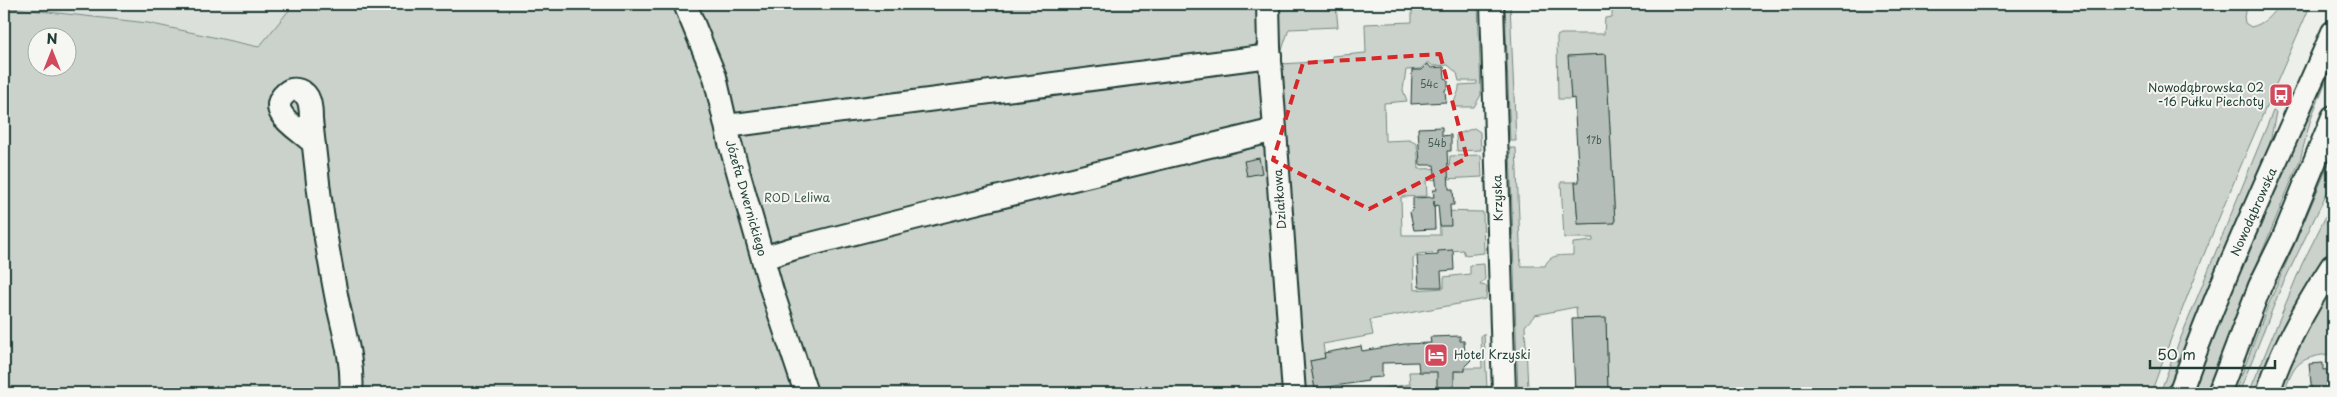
<svg xmlns="http://www.w3.org/2000/svg" width="2337" height="397" viewBox="0 0 2337 397" font-family="'Playpen Sans',sans-serif">
<style>
.built{fill:#dce0db}
.green{fill:#cbd2cc;stroke:#758880;fill-rule:evenodd}
.building{fill:#b4bdb8;stroke:#1f3d34}
.lines{fill:none;stroke-linecap:round;stroke-linejoin:round}
.minor-casing{stroke:#1f3d34;stroke-width:26}
.minor{stroke:#f6f6f2;stroke-width:22}
.marked{fill:none;stroke:#d62828;stroke-width:4;stroke-dasharray:10 6;stroke-linejoin:round}
.labels{text-anchor:middle;stroke-width:4;stroke-linejoin:round;paint-order:stroke}
.number-label{font-size:10px;fill:#445d55}
.poi-label{font-size:12px;fill:#1f3d34;stroke:#f6f6f2;text-anchor:end}
.street-label{font-size:12px;fill:#1f3d34;stroke:#f6f6f2}
.park-label{font-size:12px;fill:#415b52;stroke:#f6f6f2}
</style>
<rect width="100%" height="100%" fill="#edefea"/>
<filter id="ink" filterUnits="userSpaceOnUse"><feTurbulence type="fractalNoise" baseFrequency=".02" numOctaves="2"/><feDisplacementMap in="SourceGraphic" scale="10" xChannelSelector="R" yChannelSelector="G"/><feConvolveMatrix kernelMatrix="1 2 1 2 8 2 1 2 1" color-interpolation-filters="sRGB"/></filter>
<g filter="url(#ink)">
<polygon class="built" points="4,4 308,4 317,59 148,23 4,7"/>
<g class="green">
<path d="M 294,4 L 1263,4 L 1290,393 L 4,393 L 4,7 L 148,23 L 259,47 ZM 38,38 L 68,38 L 68,68 L 38,68 Z"/>
<path d="M 1273,4 L 1360,4 L 1336,6 L 1338,27 L 1289,29 L 1282,50 L 1281,64 L 1332,61 L 1332,56 L 1366,53 L 1365,24 L 1412,22 L 1412,4 L 1478,4 L 1481,95 L 1474,107 L 1454,107 C 1453,99 1460,93 1459,85 L 1477,84 L 1477,81 L 1459,81 L 1457,73 L 1448,65 L 1433,66 L 1428,62 L 1420,69 L 1406,70 L 1403,90 L 1407,101 L 1384,103 L 1385,141 L 1409,140 L 1417,144 L 1419,169 L 1449,168 L 1450,156 L 1481,155 L 1482,177 L 1426,180 L 1427,196 L 1401,197 L 1402,235 L 1440,235 L 1439,211 L 1483,212 L 1484,253 L 1465,255 L 1463,250 L 1417,254 L 1413,259 L 1414,290 L 1444,288 L 1444,277 L 1470,274 L 1470,265 L 1484,264 L 1485,279 L 1480,285 L 1487,286 L 1486,299 L 1370,320 L 1373,335 L 1323,344 L 1325,358 L 1310,361 L 1315,389 L 1332,386 L 1335,393 L 1299,393 Z"/>
<polygon points="1505,4 1510,4 1516,141 1510,141"/>
<path d="M 1612,4 L 2249,4 L 2244,16 L 2245,23 L 2251,27 C 2264,24 2272,15 2279,4 L 2311,4 C 2255,132 2198,261 2151,393 L 1608,393 L 1606,319 L 1577,319 L 1576,307 L 1535,315 L 1525,326 L 1528,388 L 1545,388 L 1545,393 L 1518,393 L 1510,148 L 1516,148 L 1521,266 L 1545,266 C 1550,253 1562,256 1573,255 L 1573,243 L 1593,241 L 1593,238 L 1564,238 L 1561,182 L 1575,182 L 1578,224 L 1615,222 L 1606,54 L 1569,56 L 1571,99 L 1558,99 L 1557,40 L 1557,36 L 1561,34 L 1604,34 L 1605,18 L 1612,17 Z"/>
<polygon points="2333,51 2333,64 2311,118 2300,160 2250,281 2206,393 2191,393 2221,314"/>
<polygon points="2273,111 2276,112 2269,148 2172,393 2160,393 2173,357"/>
<polygon points="1474,128 1480,132 1481,150 1457,151 1456,135"/>
<polygon points="2333,154 2333,180 2280,290 2239,393 2235,392 2267,308"/>
<path d="M 2333,202 L 2333,259 L 2326,290 L 2333,291 L 2333,369 L 2331,369 L 2329,354 C 2298,358 2294,364 2284,393 L 2249,393 L 2302,264 Z"/>
<polygon points="1484,334 1487,388 1481,393 1470,389 1423,390 1417,393 1355,393 1410,384 1409,372 1465,371 1465,368 1482,368 1481,335"/>
</g>
<g class="building">
<polygon points="1606,54 1615,223 1578,224 1575,182 1579,182 1574,98 1571,99 1568,56"/>
<polygon points="1428,64 1431,68 1444,67 1445,78 1448,81 1448,87 1445,90 1446,102 1411,104 1412,70 1422,70"/>
<polygon points="1442,127 1442,136 1451,135 1451,151 1447,151 1449,189 1453,189 1454,205 1450,205 1451,226 1440,226 1438,205 1434,206 1434,201 1435,229 1414,230 1410,212 1413,208 1413,198 1434,197 1433,190 1437,190 1434,165 1420,165 1418,128"/>
<polygon points="1259,158 1262,173 1247,176 1244,161"/>
<polygon points="1453,250 1454,270 1441,271 1442,287 1419,287 1417,256 1438,255 1438,251"/>
<polygon points="1606,318 1608,393 1575,393 1572,319"/>
<polygon points="1460,336 1460,341 1464,341 1465,354 1471,360 1465,366 1465,371 1454,371 1454,393 1437,393 1437,372 1419,372 1418,362 1382,363 1382,377 1368,378 1368,381 1315,389 1310,361 1325,358 1324,353 1361,346 1362,351 1404,344 1431,343 1430,337"/>
<polygon points="2323,363 2323,370 2333,369 2333,393 2312,393 2309,364"/>
</g>
<g class="lines">
<g class="minor-casing">
<g id="minor">
<polyline points="685,4 715,77 730,143 772,291 806,393"/>
<polyline points="1268,4 1269,47 1294,393"/>
<polyline points="1492,4 1504,393"/>
<polyline points="727,126 1270,56"/>
<path d="M 314,144 C 303,131 263,113 286,93 C 294,86 306,91 309,101 C 311,107 311,114 311,120 C 313,138 315,155 317,173 C 321,215 329,258 337,300 C 343,329 354,363 351,393"/>
<polyline points="763,258 795,248 946,210 1275,130"/>
<path d="M 2180,393 C 2224,270 2281,151 2333,32"/>
<polyline points="2219,393 2260,286 2283,239 2333,117"/>
<path d="M 2268,393 C 2282,348 2306,306 2332,266"/>
</g>
</g>
<use href="#minor" class="minor"/>
</g>
</g>
<path class="marked" d="M 1440,54 L 1467,158 L 1369,209 L 1273,160 L 1303,63 Z"/>
<defs>
<g id="bus-square" transform="scale(1.25)"><rect x="-9" y="-9" width="18" height="18" rx="4" fill="#d1495b" stroke="#f6f6f2"/><path d="M-5-6H5V4H4V6H2V4H-2V6H-4V4H-5ZM-3.5-4V0h7V-4ZM-3.5 1.2v1.5H-2V1.2ZM2 1.2v1.5H3.5V1.2Z" fill="#fff"/></g>
<g id="hotel-square" transform="scale(1.25)"><rect x="-9" y="-9" width="18" height="18" rx="4" fill="#d1495b" stroke="#f6f6f2"/><path d="M-6-4.5h1.5V1H6V5H4.5V3h-9V5H-6ZM-4 0a1.8 1.8 0 1 1 3.6 0ZM.5 0V-2.5h3Q6-2.5 6 0Z" fill="#fff"/></g>
</defs>
<g fill-rule="evenodd">
<use href="#bus-square" x="2281" y="95"/>
<use href="#hotel-square" x="1436" y="355"/>
</g>
<g class="labels">
<g class="number-label">
<text x="1429" y="88">54c</text>
<text x="1594" y="144">17b</text>
<text x="1437" y="147">54b</text>
</g>
<g class="poi-label">
<text x="2264" y="92">Nowodąbrowska 02<tspan x="2264" dy="14">-16 Pułku Piechoty</tspan></text>
<text x="1454" y="359" text-anchor="start">Hotel Krzyski</text>
</g>
<g class="street-label">
<text transform="translate(746 198) rotate(74)" y="4">Józefa Dwernickiego</text>
<text transform="translate(1498 198) rotate(-92)" y="4">Krzyska</text>
<text transform="translate(1280 199) rotate(-94)" y="4">Działkowa</text>
<text transform="translate(2254 212) rotate(-66)" y="4">Nowodąbrowska</text>
</g>
<g class="park-label">
<text x="797" y="202">ROD Leliwa</text>
</g>
</g>
<rect width="2337" height="397" fill="none" stroke="#f6f6f2" stroke-width="20"/>
<rect x="10" y="10" width="2317" height="377" fill="none" stroke="#1f3d34" stroke-width="2" filter="url(#ink)"/>
<g transform="translate(52 52)"><circle r="24" fill="#f6f6f2" stroke="#a0aca6"/>
<path d="M0-4L9 19L0 12L-9 19Z" fill="#d1495b"/>
<text y="-8" font-size="14" font-weight="bold" text-anchor="middle" fill="#1f3d34">N</text>
</g>
<path d="M2150 360v8h125v-8" fill="none" stroke="#1f3d34" stroke-width="2.5"/>
<text x="2157" y="360" font-size="15" fill="#1f3d34" stroke="#f6f6f2" stroke-width="4" paint-order="stroke">50 m</text>
</svg>
